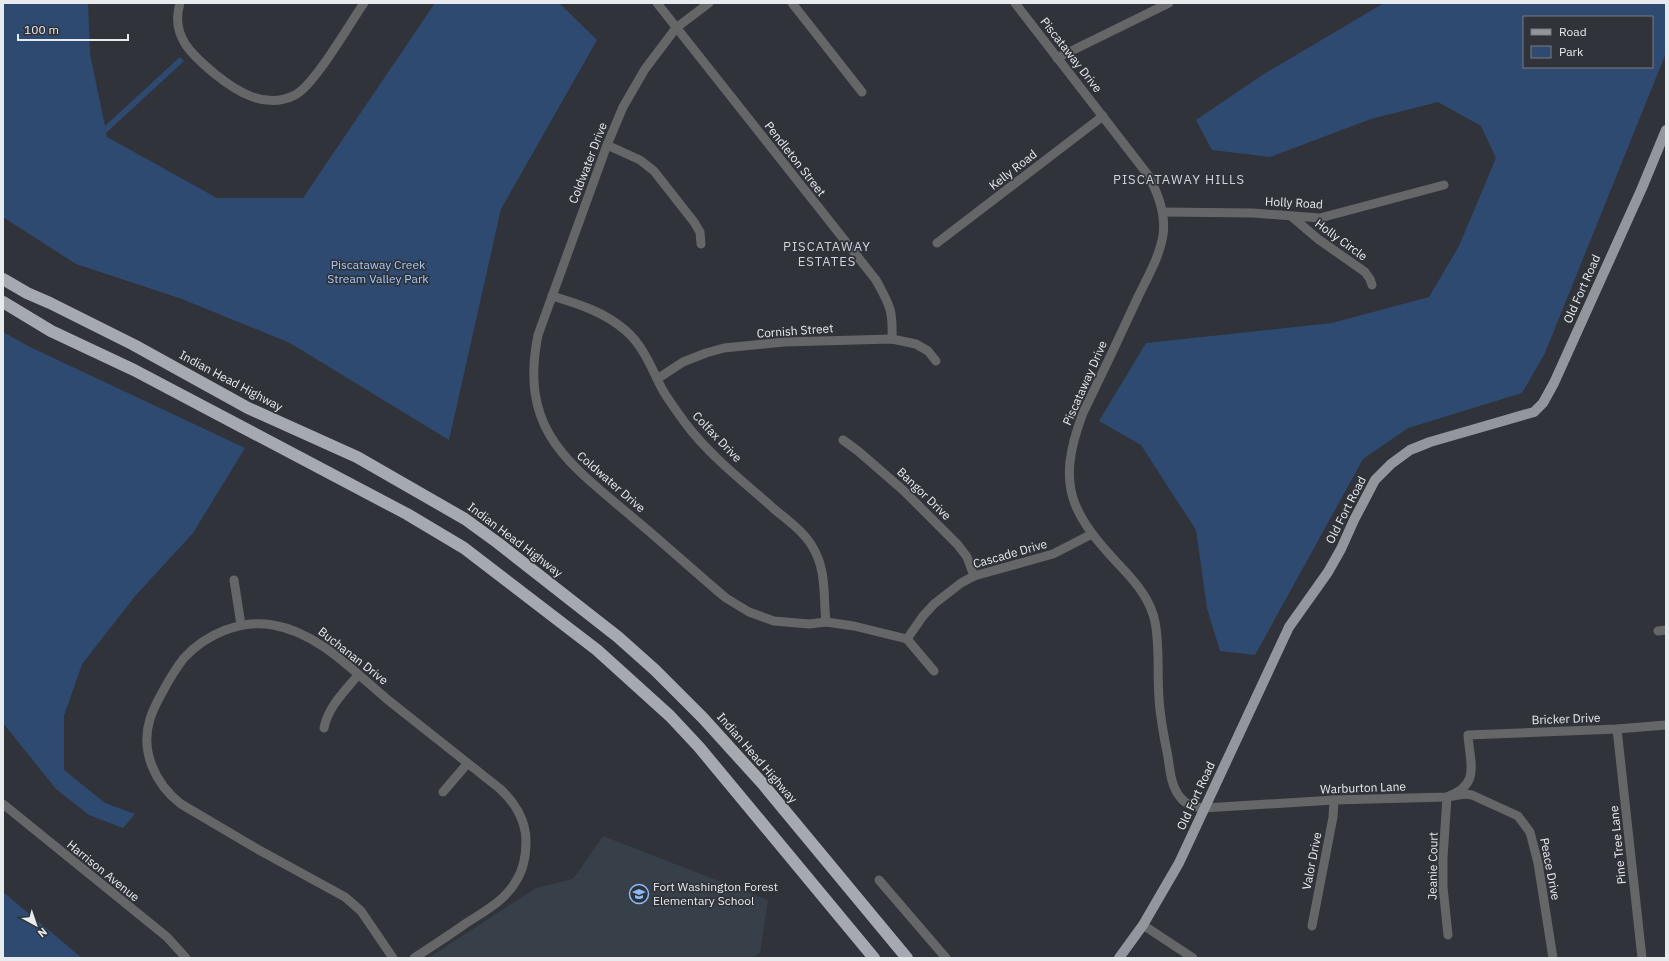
<svg xmlns="http://www.w3.org/2000/svg" width="1669" height="961" viewBox="0 0 1669 961" font-family="'IBM Plex Sans',sans-serif">
<style>
.built{fill:#373f48}
.green{fill:#2f4a71;fill-rule:evenodd}
.lines{fill:none;stroke-linecap:round;stroke-linejoin:round}
.minor{stroke:#646668;stroke-width:9}
.major{stroke:#93979d;stroke-width:10}
.highway{stroke:#a5aab1;stroke-width:12}
.labels{text-anchor:middle;stroke-width:3.5;stroke-linejoin:round;paint-order:stroke}
.street-label{font-size:12px;fill:#e8ebee;stroke:#303339}
.park-label{font-size:12px;fill:#a4c9fd;stroke:#303339}
.poi-label{font-size:12px;fill:#e8ebee;stroke:#303339;text-anchor:start}
.neighbourhood-label{font-size:13px;letter-spacing:1px;fill:#ced3da;stroke:#303339}
</style>
<rect width="100%" height="100%" fill="#303339"/>
<polygon class="built" points="603,836 768,900 760,953 753,958 428,958 536,888 573,879"/>
<g class="green">
<polygon points="3,3 88,3 90,54 105,126 180,57 184,61 106,133 107,137 217,198 303,198 435,3 559,3 597,40 501,209 449,440 290,343 182,299 76,264 3,217"/>
<path d="M 1384,3 L 1666,3 L 1666,53 L 1545,353 L 1522,393 L 1408,428 L 1363,459 L 1255,655 L 1220,651 L 1207,608 L 1196,530 L 1141,445 L 1099,421 L 1146,343 L 1332,323 L 1429,297 L 1459,246 L 1496,158 L 1481,126 L 1438,102 L 1371,119 L 1270,157 L 1212,150 L 1196,120 L 1264,74 ZM 1524,17 L 1652,17 L 1652,67 L 1524,67 Z"/>
<polygon points="3,332 30,347 245,448 193,533 136,595 82,664 64,716 64,770 105,803 135,814 123,828 89,815 56,789 3,723"/>
<polygon points="3,892 82,958 3,958"/>
</g>
<g class="lines">
<g class="minor">
<path d="M 180,3 C 170,36 192,55 215,74 C 237,92 266,110 295,95 C 314,86 350,23 364,3"/>
<path d="M 657,3 L 876,280 C 890,306 893,309 892,339"/>
<path d="M 709,3 L 676,28 L 645,69 L 623,107 L 607,145 L 538,335 C 518,434 572,465 638,522 C 668,547 696,573 726,598 L 749,612 L 774,621 L 809,624 L 826,622 L 854,626 L 907,639 L 934,671"/>
<polyline points="792,3 862,92"/>
<path d="M 1015,3 L 1148,175 C 1158,193 1166,214 1163,235 C 1160,256 1147,278 1138,297 C 1120,336 1102,374 1083,413 C 1055,487 1071,514 1123,569 C 1137,584 1151,601 1155,622 C 1160,647 1157,673 1159,698 C 1160,718 1164,737 1168,757 C 1170,771 1171,786 1180,797 C 1186,805 1194,807 1204,808 L 1334,800 L 1447,797 C 1481,784 1470,765 1468,735 L 1617,729 L 1666,725"/>
<polyline points="1057,58 1169,3"/>
<polyline points="607,145 640,160 654,171 694,222 700,232 701,244"/>
<polyline points="1163,212 1253,213 1320,218 1444,185"/>
<polyline points="1291,216 1318,239 1365,272 1370,279 1372,285"/>
<polyline points="937,243 1103,116"/>
<path d="M 552,296 C 579,304 604,312 625,330 C 643,345 652,369 662,389 C 669,401 678,413 686,424 C 710,456 744,482 773,508 C 787,520 803,531 812,546 C 827,570 823,595 826,622"/>
<polyline points="657,379 683,362 706,353 724,348 784,342 892,339 916,344 928,351 936,361"/>
<polyline points="843,440 858,451 903,490 958,545 967,557 974,576"/>
<polyline points="234,580 241,625"/>
<polyline points="1658,631 1666,630"/>
<polyline points="907,639 923,616 934,604 961,583 974,576 1053,554 1092,534"/>
<path d="M 324,728 C 328,707 345,691 358,675"/>
<polyline points="1617,729 1642,958"/>
<polyline points="443,792 467,764"/>
<polyline points="3,804 167,937 186,958"/>
<polyline points="879,880 946,958"/>
<polyline points="1143,925 1193,958"/>
<polyline points="1312,926 1333,817 1334,800"/>
<polyline points="1448,935 1443,887 1443,858 1447,797 1465,794 1472,795 1518,816 1530,832 1538,863 1553,958"/>
<path d="M 393,958 L 361,911 L 345,897 L 259,850 L 181,804 C 155,784 140,751 150,719 C 153,709 158,700 163,691 C 169,680 176,668 184,658 C 206,634 241,619 273,625 C 319,633 353,671 388,700 C 425,729 462,759 499,788 C 514,801 526,820 526,841 C 526,855 524,869 516,881 C 505,901 483,912 465,924 C 448,936 431,947 414,958"/>
</g>
<polyline class="major" points="1119,958 1143,925 1179,863 1289,627 1328,572 1341,549 1354,520 1375,480 1391,464 1410,450 1430,442 1534,412 1543,403 1554,383 1642,188 1666,130"/>
<g class="highway">
<polyline points="3,279 27,293 50,303 134,345 248,408 357,457 465,519 498,543 618,637 655,670 703,718 762,783 907,958"/>
<polyline points="3,302 51,331 134,370 407,514 464,548 597,650 670,716 699,747 874,958"/>
</g>
</g>
<defs>
<g id="school-ring" transform="scale(1)"><circle r="9.5" fill="#303339" stroke="#8abafc" stroke-width="1.5"/><path d="M0-5L7-2L0 1L-7-2ZM-4 1L0 2.5L4 1V4Q0 6-4 4Z" fill="#8abafc"/></g>
</defs>
<g fill-rule="evenodd">
<use href="#school-ring" x="639" y="894"/>
</g>
<g class="labels">
<g class="street-label">
<text transform="translate(1071 55) rotate(52)" y="4">Piscataway Drive</text>
<text transform="translate(795 159) rotate(52)" y="4">Pendleton Street</text>
<text transform="translate(588 163) rotate(-69)" y="4">Coldwater Drive</text>
<text transform="translate(1013 170) rotate(-38)" y="4">Kelly Road</text>
<text transform="translate(1294 203) rotate(3)" y="4">Holly Road</text>
<text transform="translate(1341 240) rotate(36)" y="4">Holly Circle</text>
<text transform="translate(1582 289) rotate(-66)" y="4">Old Fort Road</text>
<text transform="translate(795 331) rotate(-4)" y="4">Cornish Street</text>
<text transform="translate(231 381) rotate(28)" y="4">Indian Head Highway</text>
<text transform="translate(1085 383) rotate(-66)" y="4">Piscataway Drive</text>
<text transform="translate(717 437) rotate(46)" y="4">Colfax Drive</text>
<text transform="translate(611 482) rotate(41)" y="4">Coldwater Drive</text>
<text transform="translate(924 494) rotate(44)" y="4">Bangor Drive</text>
<text transform="translate(1346 510) rotate(-63)" y="4">Old Fort Road</text>
<text transform="translate(515 540) rotate(37)" y="4">Indian Head Highway</text>
<text transform="translate(1010 554) rotate(-16)" y="4">Cascade Drive</text>
<text transform="translate(353 656) rotate(38)" y="4">Buchanan Drive</text>
<text transform="translate(1566 719) rotate(-2)" y="4">Bricker Drive</text>
<text transform="translate(757 758) rotate(49)" y="4">Indian Head Highway</text>
<text transform="translate(1363 788) rotate(-2)" y="4">Warburton Lane</text>
<text transform="translate(1196 796) rotate(-65)" y="4">Old Fort Road</text>
<text transform="translate(1618 845) rotate(-96)" y="4">Pine Tree Lane</text>
<text transform="translate(1312 861) rotate(-79)" y="4">Valor Drive</text>
<text transform="translate(1433 866) rotate(-89)" y="4">Jeanie Court</text>
<text transform="translate(1550 869) rotate(79)" y="4">Peace Drive</text>
<text transform="translate(103 871) rotate(39)" y="4">Harrison Avenue</text>
</g>
<g class="park-label">
<text x="378" y="269">Piscataway Creek<tspan x="378" dy="14">Stream Valley Park</tspan></text>
</g>
<g class="poi-label">
<text x="653" y="891">Fort Washington Forest<tspan x="653" dy="14">Elementary School</tspan></text>
</g>
<g class="neighbourhood-label">
<text x="1179" y="184">PISCATAWAY HILLS</text>
<text x="827" y="251">PISCATAWAY<tspan x="827" dy="15">ESTATES</tspan></text>
</g>
</g>
<rect width="1669" height="961" fill="none" stroke="#e8ebee" stroke-width="8"/>
<rect x="1523" y="16" width="130" height="52" fill="#303339" stroke="#7a7d81"/>
<rect x="1531" y="29" width="20" height="6" fill="#93979d" stroke="#7a7d81"/>
<text x="1559" y="36" font-size="12" fill="#e8ebee">Road</text>
<rect x="1531" y="46" width="20" height="12" fill="#2f4a71" stroke="#7a7d81"/>
<text x="1559" y="56" font-size="12" fill="#e8ebee">Park</text>
<g transform="translate(36 925) rotate(140)" stroke="#303339" stroke-width="3" paint-order="stroke">
<path d="M0-3L7 15L0 10L-7 15Z" fill="#e8ebee"/>
<text y="-6" font-size="11" font-weight="bold" text-anchor="middle" fill="#e8ebee">N</text>
</g>
<path d="M18 34v6h110v-6" fill="none" stroke="#e8ebee" stroke-width="2"/>
<text x="24" y="34" font-size="12" fill="#e8ebee" stroke="#303339" stroke-width="3" paint-order="stroke">100 m</text>
</svg>
